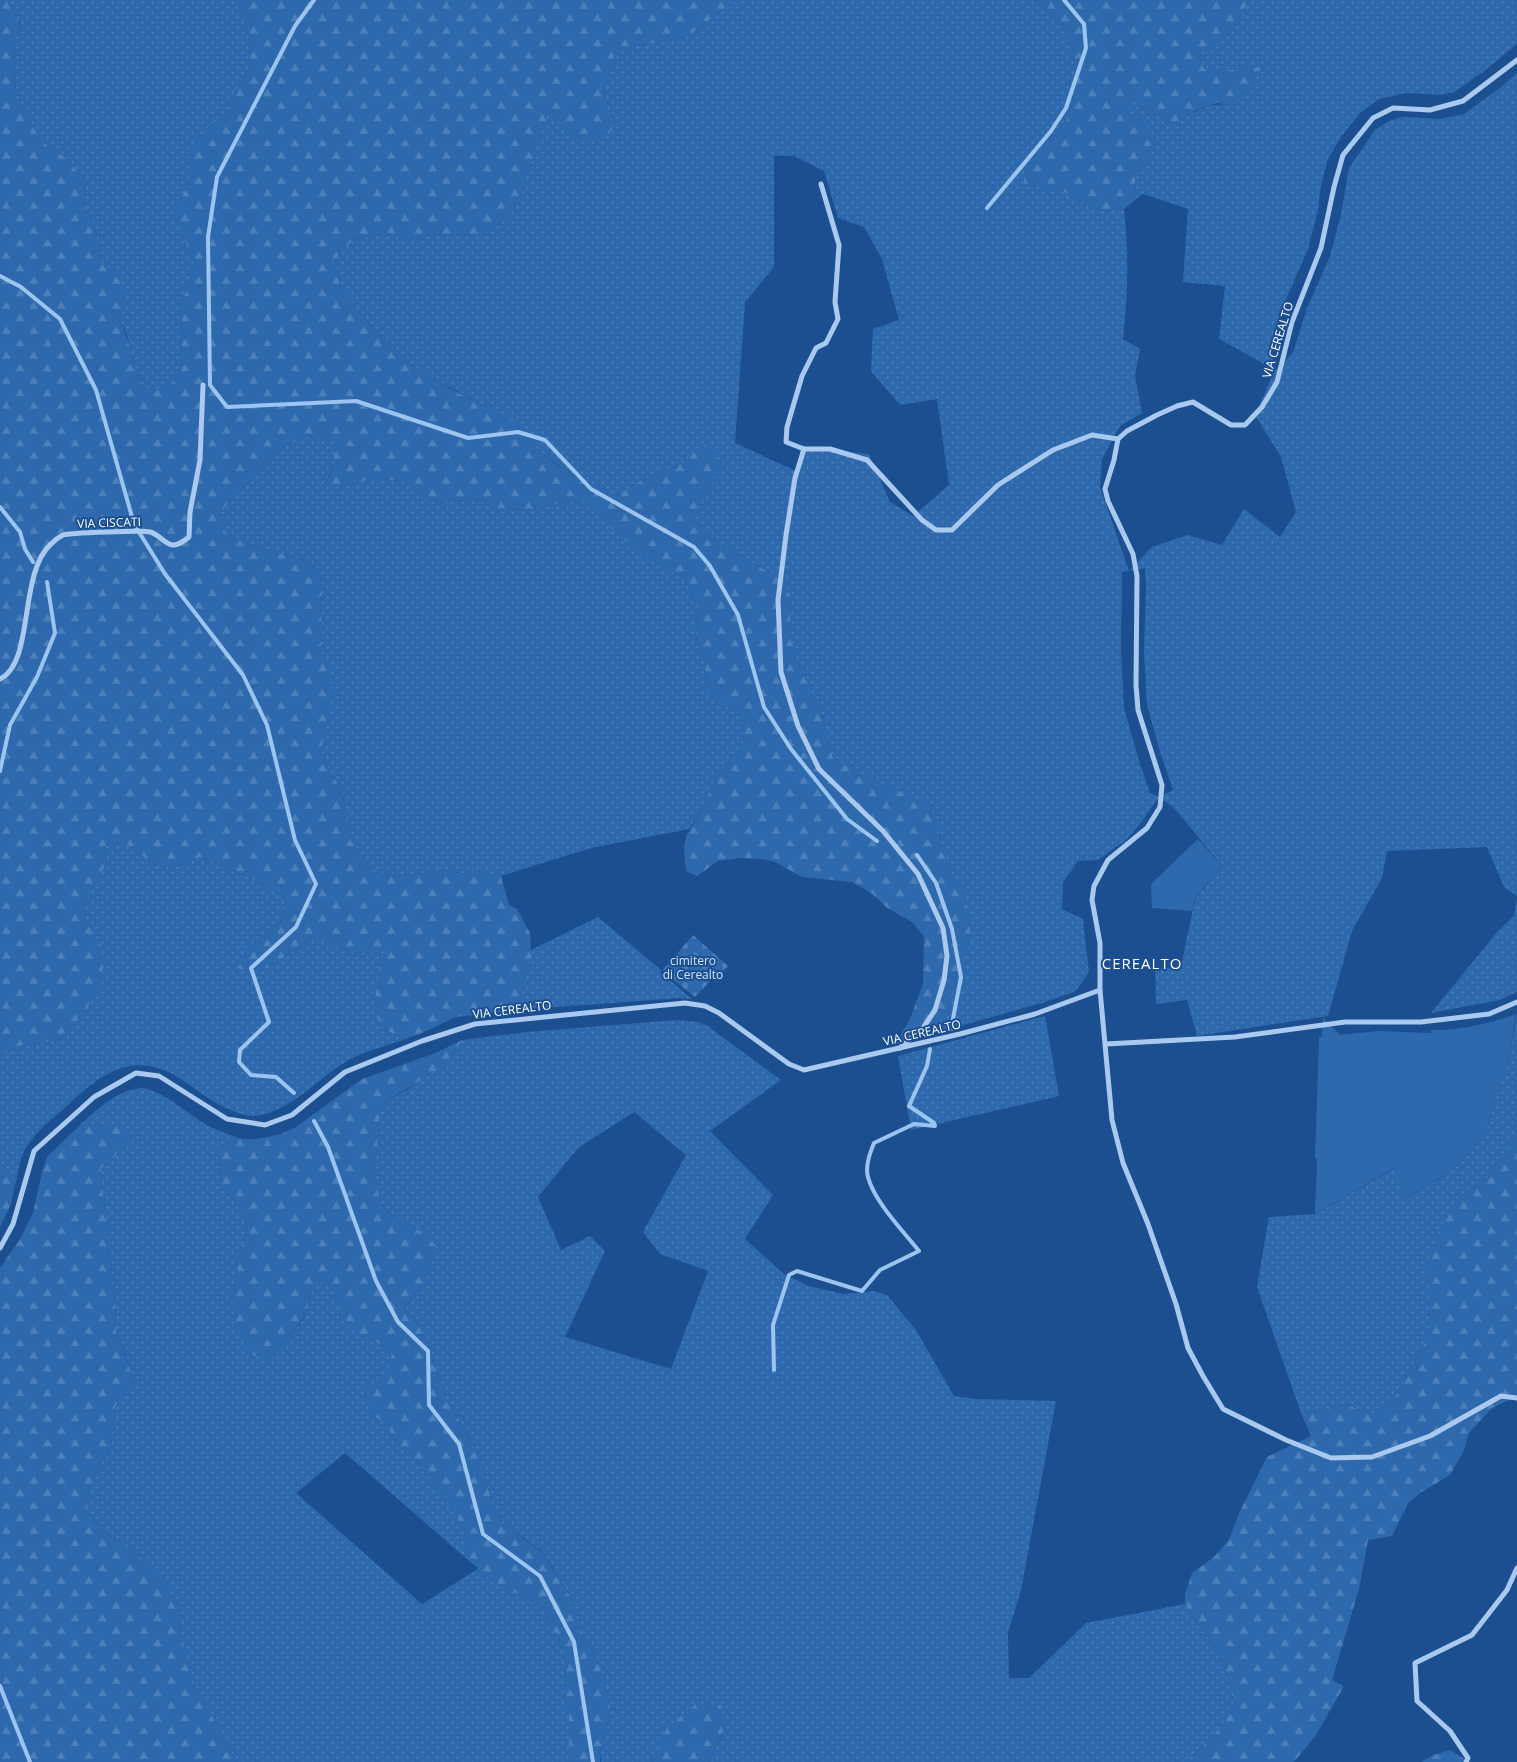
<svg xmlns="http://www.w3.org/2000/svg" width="1517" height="1762" viewBox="0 0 1517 1762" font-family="'Open Sans',sans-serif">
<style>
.grass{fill:url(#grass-dots);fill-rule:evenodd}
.forest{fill:url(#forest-firs)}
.cemetery{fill:url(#cemetery-stones)}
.pitch{fill:#2e69ad}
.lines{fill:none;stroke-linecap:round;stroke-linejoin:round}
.stream{stroke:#9cc4f0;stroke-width:4}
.street{stroke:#a9c9ee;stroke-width:5}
.labels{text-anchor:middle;stroke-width:4;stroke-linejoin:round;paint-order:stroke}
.street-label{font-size:12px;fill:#fff;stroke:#1b4f8f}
.park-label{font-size:12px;fill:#cfe3fa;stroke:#1b4f8f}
.quarter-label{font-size:15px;letter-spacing:1px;fill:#fff;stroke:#1b4f8f}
</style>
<defs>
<pattern id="grass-dots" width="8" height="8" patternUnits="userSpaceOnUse" patternTransform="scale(1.25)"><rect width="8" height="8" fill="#2e69ad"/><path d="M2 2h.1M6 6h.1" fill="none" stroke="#4d80b9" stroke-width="1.8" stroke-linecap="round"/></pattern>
<pattern id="forest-firs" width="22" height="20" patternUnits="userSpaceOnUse" patternTransform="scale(1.25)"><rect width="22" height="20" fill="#2e69ad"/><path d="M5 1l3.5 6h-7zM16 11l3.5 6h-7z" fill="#4d80b9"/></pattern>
<pattern id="cemetery-stones" width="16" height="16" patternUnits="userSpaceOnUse" patternTransform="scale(1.25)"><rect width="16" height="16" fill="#2e69ad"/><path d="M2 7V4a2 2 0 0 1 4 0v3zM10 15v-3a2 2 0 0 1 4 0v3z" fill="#4d80b9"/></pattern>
</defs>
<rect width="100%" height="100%" fill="#1b4f8f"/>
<g class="grass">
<polygon points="8,0 241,0 238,6 249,35 250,49 249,68 228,109 215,122 194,178 183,194 176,212 194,265 182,304 181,368 175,381 156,391 143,387 136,368 127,335 119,320 119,278 102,263 95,229 86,209 84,181 69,160 42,142 16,98 14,42 21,27"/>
<path d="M 736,0 L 1034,0 L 1062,23 L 1072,48 L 1077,86 L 1067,119 L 1049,138 L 1024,187 L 1039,186 L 1066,193 L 1085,204 L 1102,211 L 1124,209 C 1129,253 1128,296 1123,339 L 1140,349 L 1135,376 L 1142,413 L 1120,426 L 1102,459 L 1100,487 L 1129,571 L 1152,547 L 1187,535 L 1222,545 L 1244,509 L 1280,537 L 1296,512 L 1281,457 L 1255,415 L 1275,370 L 1219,339 L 1225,286 L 1183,282 L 1188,209 L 1143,194 L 1136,199 L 1135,174 L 1146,162 L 1146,123 L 1128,111 L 1128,101 L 1174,124 C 1192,113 1207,102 1229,105 L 1245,66 L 1220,73 L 1204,68 L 1197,54 C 1229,40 1233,29 1249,0 L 1517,0 L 1517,44 L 1483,72 L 1454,92 L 1440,95 L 1406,93 L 1379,99 L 1360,113 L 1341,137 L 1328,159 L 1321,185 L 1318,210 L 1308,249 L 1284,304 L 1271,348 L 1276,370 L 1293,353 L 1306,311 L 1330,256 L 1341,214 L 1349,168 L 1375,130 L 1389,121 L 1402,117 L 1441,119 L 1464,114 L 1497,90 L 1517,73 L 1517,896 L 1504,887 L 1487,847 L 1387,851 L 1382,878 L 1352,931 L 1328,1016 L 1197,1036 L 1187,1000 L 1156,1004 L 1155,969 L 1174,967 L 1182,962 L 1195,899 L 1222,866 L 1175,809 L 1159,797 L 1140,824 L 1126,840 L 1098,860 L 1078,861 L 1063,882 L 1062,909 L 1083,919 L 1089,972 L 1076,991 L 1042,1003 L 942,1031 L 955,987 L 965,966 L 971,928 L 967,905 L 961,887 L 952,875 L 941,845 L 936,818 L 833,758 L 821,712 L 797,661 L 790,635 L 791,596 L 778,576 L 754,564 L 705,534 L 692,514 L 703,494 L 719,475 L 715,454 L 704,444 L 694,452 L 685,462 L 636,483 L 618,496 L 579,478 L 558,465 L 538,450 L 526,431 L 457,391 L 427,376 L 409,362 L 373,328 L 341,289 L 335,259 L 353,240 L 386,232 L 410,240 L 433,235 L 457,234 L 481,235 L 509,217 L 521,192 L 549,111 L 562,122 L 616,123 L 603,91 L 615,54 L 637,46 L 685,38 ZM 774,156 L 794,156 L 824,171 L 838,218 L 864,227 L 882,259 L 899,320 L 873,329 L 871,371 L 900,405 L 937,399 L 949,485 L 913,516 L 890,502 L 869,454 L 801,448 L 796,471 L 735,443 L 745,302 L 774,267 ZM 1145,568 L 1146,587 L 1144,651 L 1147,705 L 1161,755 L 1173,790 L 1159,797 L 1150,793 L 1139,761 L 1124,708 L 1121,651 L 1122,572 Z"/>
<polygon points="310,436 334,442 334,465 324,486 344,487 374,478 415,483 424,497 441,504 474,498 495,508 527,510 568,502 586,503 645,556 664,566 686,580 697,609 696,638 705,663 706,689 719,701 741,716 744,741 714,781 703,807 689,829 591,848 501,876 481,871 466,874 445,870 393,877 369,868 357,853 350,833 342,791 328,768 321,750 334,683 321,651 322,580 314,566 300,559 248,544 225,532 221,512 237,493 265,467 285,445"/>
<path d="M 125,843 L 153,864 L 173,868 L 200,857 L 258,881 L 286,899 L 280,923 L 246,949 L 256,974 L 299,948 L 312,936 L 354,953 L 384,952 L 374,1004 L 381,1028 L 406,1039 C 388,1045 365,1051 349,1060 C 317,1078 293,1111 255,1116 C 244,1117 236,1112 226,1108 C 210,1101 196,1089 182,1080 C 136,1049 103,1072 68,1105 C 55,1117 38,1129 28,1145 C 21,1153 19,1167 17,1177 L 0,1164 L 0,1057 L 21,1045 L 59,1040 L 84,1014 L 100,984 L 101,946 L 84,919 L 87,899 L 105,866 L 106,844 Z"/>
<polygon points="1517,899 1517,992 1500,1000 1431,1013 1498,931 1514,916"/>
<polygon points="598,917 661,970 660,972 692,999 679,998 518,1010 525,976 532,964 531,950"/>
<polygon points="1517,1013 1517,1135 1487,1178 1458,1199 1430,1306 1428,1337 1391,1405 1372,1414 1347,1405 1301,1413 1257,1287 1269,1217 1315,1214 1395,1168 1405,1199 1450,1172 1484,1137 1509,1057"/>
<polygon points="1045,1016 1059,1096 911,1130 898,1056"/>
<path d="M 677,1020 L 698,1022 L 706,1025 L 781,1080 L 710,1131 L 773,1195 L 745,1239 L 784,1274 L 809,1286 L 843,1294 L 874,1291 L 887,1295 L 916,1330 L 954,1396 L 976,1399 L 1056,1401 L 1021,1590 L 1008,1633 L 1009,1678 L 1029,1678 L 1086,1623 L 1185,1604 L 1219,1653 L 1229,1680 L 1234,1706 C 1221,1729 1206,1744 1186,1762 L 709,1762 L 725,1729 L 652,1759 L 651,1762 L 601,1762 L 600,1752 L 607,1730 L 610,1705 L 603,1676 L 594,1651 L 578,1625 L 570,1596 L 542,1551 L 502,1523 L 492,1503 L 478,1451 L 448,1403 L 428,1345 L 418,1323 L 404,1309 L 410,1302 L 432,1262 L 424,1233 L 385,1211 L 379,1195 L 373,1167 L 377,1152 L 380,1112 L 388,1100 L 407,1090 L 453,1054 L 462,1040 L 527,1032 ZM 634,1112 L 686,1155 L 643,1232 L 660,1254 L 708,1271 L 671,1369 L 565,1337 L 605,1251 L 590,1236 L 561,1250 L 538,1197 L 578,1148 Z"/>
<path d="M 143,1088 C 168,1094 185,1112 207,1125 C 216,1130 226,1133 236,1137 L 216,1149 L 220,1162 L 219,1185 L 233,1199 L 246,1217 L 247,1234 L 237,1255 L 238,1270 L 232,1294 L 268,1361 L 284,1343 L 305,1317 L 314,1277 L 333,1290 L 351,1330 L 363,1335 L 392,1351 L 391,1361 L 386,1373 L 375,1384 L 370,1412 L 386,1425 L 402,1450 L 415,1459 L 457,1517 L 465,1535 L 468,1560 L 345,1453 L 296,1493 L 422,1604 L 476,1570 L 510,1591 L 526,1597 L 544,1612 L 562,1645 L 566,1665 L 565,1692 L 569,1721 L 569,1762 L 237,1762 L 207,1707 L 192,1684 L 178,1620 L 178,1606 L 143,1561 L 128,1545 L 99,1530 L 87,1507 L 90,1484 L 111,1446 L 115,1407 L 124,1392 L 131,1369 L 116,1331 L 115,1295 L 107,1239 L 108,1223 L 102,1187 L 101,1169 L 119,1153 L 115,1124 L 81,1124 C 100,1107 117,1090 143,1088 Z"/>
</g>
<g class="forest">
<path d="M 0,0 L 8,0 L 21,27 L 14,42 L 16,98 L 42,142 L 69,160 L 84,181 L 86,209 L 95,229 L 102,263 L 119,277 L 128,301 L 119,320 C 130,341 134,364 143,387 L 156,391 L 175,381 L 181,368 L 182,304 L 194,265 L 175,212 L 183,194 L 193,178 L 187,160 L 195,138 L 228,109 L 249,68 L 250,49 L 249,35 L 238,6 L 241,0 L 736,0 L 685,38 L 637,46 L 615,54 L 603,91 L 616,123 L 606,138 L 584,141 L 568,134 L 562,122 L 549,112 L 521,192 L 509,217 L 481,235 L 457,234 L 433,235 L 410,240 L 386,232 L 353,240 L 335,259 L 341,289 L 373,328 L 409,362 L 427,376 L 476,402 L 506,415 L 526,431 L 538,450 L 557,465 L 579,478 L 618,496 L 636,483 L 685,462 L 694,452 L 704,444 L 723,461 L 719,475 L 703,494 L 693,514 L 705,534 L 754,564 L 778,576 L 791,596 L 790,635 L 797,661 L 821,712 L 833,758 L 867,777 L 927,804 L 936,818 L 941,845 L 952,874 L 961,887 L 967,905 L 971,928 L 965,966 L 955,987 L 942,1031 L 895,1044 L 910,1019 L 923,984 L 924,936 L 912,922 L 886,907 L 871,893 L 852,882 L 802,877 L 775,862 L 762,859 L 741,858 L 718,861 L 697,876 L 686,871 L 684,851 L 686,836 L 703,807 L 714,781 L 744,741 L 741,716 L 719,701 L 706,689 L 705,663 L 696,638 L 697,609 L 686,580 L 664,566 L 645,556 L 621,538 L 586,503 L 568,502 L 527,510 L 495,508 L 474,498 L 441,504 L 424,497 L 415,483 L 374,478 L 344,487 L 324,487 L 334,465 L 334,442 L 310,436 L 285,445 L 265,467 L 237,493 L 221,512 L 225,532 L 248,544 L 300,559 L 314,566 L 322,580 L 321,651 L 334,683 L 333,699 L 321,750 L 328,768 L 342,791 L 350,833 L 357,853 L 369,868 L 393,877 L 445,870 L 466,874 L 481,871 L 501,876 L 509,905 L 517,909 L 530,933 L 532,964 L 525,976 L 518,1010 L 456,1017 L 424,1032 L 406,1039 L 381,1028 L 374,1004 L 383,952 L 354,953 L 312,936 L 299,948 L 256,974 L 238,968 L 246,949 L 280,923 L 286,899 L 258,881 L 200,857 L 172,868 L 153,864 L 125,843 L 106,844 L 105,866 L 87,899 L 84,919 L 101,946 L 104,964 L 100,984 L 84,1014 L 59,1040 L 21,1045 L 0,1057 Z"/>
<polygon points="1034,0 1249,0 1231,33 1214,47 1197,54 1204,68 1220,73 1245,66 1261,68 1248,95 1229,105 1217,103 1196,110 1174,124 1128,101 1128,111 1146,123 1155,146 1146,162 1135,174 1136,199 1124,209 1102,211 1085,204 1066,193 1039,186 1024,187 1024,166 1067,119 1077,86 1072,48 1062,23"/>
<path d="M 462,1040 L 453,1054 L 434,1072 L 388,1100 L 380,1112 L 377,1152 L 373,1167 L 379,1195 L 385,1211 L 424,1233 L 437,1247 C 430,1269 419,1291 404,1309 L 418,1323 L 428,1345 L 448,1403 L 478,1451 L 492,1503 L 502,1523 L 542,1552 L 570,1596 L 578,1625 L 594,1651 L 603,1676 L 610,1705 L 607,1730 L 600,1752 L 600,1762 L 569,1762 L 569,1721 L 565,1692 L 566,1665 L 562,1645 L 544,1612 L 526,1597 L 510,1591 L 476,1570 L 478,1568 L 468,1560 L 465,1535 L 457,1517 L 415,1459 L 402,1450 L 386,1425 L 370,1412 L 365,1396 L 364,1388 C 382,1382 390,1370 392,1351 L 363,1335 L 350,1330 L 333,1290 L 314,1277 L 305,1316 L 284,1343 L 268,1361 L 253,1355 L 235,1332 L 232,1294 L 238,1270 L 237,1255 L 247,1234 L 246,1217 L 233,1199 L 219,1185 L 220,1162 L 216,1149 L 236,1137 L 243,1139 L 257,1139 L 281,1134 L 296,1127 L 362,1079 L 433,1054 Z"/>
<path d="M 81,1124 L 115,1124 L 131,1130 C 127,1148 114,1157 101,1169 L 102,1187 L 108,1223 L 107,1239 L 115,1295 L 116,1331 L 136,1384 L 124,1392 L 115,1407 L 111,1446 L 90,1484 L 87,1507 L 99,1530 L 128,1545 L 167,1583 L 178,1606 L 178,1620 L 192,1684 L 207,1707 L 237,1762 L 0,1762 L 0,1268 L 20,1239 L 33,1213 L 42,1172 L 47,1157 Z"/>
<path d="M 1517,1135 L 1517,1396 L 1492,1408 L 1469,1433 L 1464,1450 L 1450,1475 L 1420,1493 L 1408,1503 L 1392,1536 L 1368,1540 L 1359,1589 L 1332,1680 L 1342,1685 L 1343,1688 L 1316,1735 L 1294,1762 L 1186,1762 C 1206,1744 1221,1729 1234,1706 L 1229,1680 L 1219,1653 L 1185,1604 L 1185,1594 L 1192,1573 L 1214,1557 L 1229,1540 L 1240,1511 L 1267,1457 L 1311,1436 L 1301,1413 L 1347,1405 L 1372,1414 L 1391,1405 L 1428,1337 L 1430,1306 L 1426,1266 L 1444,1220 L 1458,1199 L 1487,1178 Z"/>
<polygon points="0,1164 17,1177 11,1204 0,1227"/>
<polygon points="696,1704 721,1705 725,1728 709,1762 651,1762 667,1728"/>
<polygon points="1450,1750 1469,1762 1421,1762 1434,1755"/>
</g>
<polygon class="cemetery" points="693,935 728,966 720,975 718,973 695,997 662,971"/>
<g class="pitch">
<polygon points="1198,839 1222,866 1195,898 1192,911 1152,908 1151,884"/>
<path d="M 1516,1014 L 1509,1057 L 1484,1137 L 1450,1172 L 1404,1199 L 1394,1168 L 1315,1214 L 1317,1159 L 1315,1159 L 1319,1037 L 1322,1037 L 1323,1018 L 1340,1035 L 1378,1031 L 1431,1033 L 1431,1030 C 1455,1031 1494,1023 1516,1014 Z"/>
</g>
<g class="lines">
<g class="stream">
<polyline points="314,0 295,26 217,177 208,237 210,385 227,407 356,401 468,438 518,432 545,440 591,489 694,547 710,566 738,615 764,707 791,749 847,819 877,841"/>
<polyline points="987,208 1051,131 1066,108 1086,48 1084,24 1064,0"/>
<polyline points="0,276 21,287 60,319 96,390 134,524 165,574 243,675 267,725 295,840 316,884 296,927 251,968 269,1022 240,1050 239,1062 251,1075 276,1077 294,1093"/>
<polyline points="0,507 20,532 25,549 33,562"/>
<polyline points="0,771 10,725 37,677 55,633 47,582"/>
<polyline points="917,855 936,883 952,929 961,977 951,1029"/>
<polyline points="314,1121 328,1147 376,1281 398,1322 428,1351 429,1405 459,1444 483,1534 540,1576 574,1642 593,1762"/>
<path d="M 774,1370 L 773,1325 L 789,1275 L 797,1271 L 862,1291 L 880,1270 L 919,1251 C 903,1231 874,1201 868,1177 C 865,1166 870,1153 874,1143 L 914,1124 L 935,1126 L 934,1123 L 909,1106 L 927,1066 L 930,1049"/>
<polyline points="0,1686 30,1762"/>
</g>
<g class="street">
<polyline points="1517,60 1463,101 1430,110 1393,108 1373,118 1343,155 1334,187 1321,248 1292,322 1277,382 1262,407 1245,425 1231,425 1193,402 1177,406 1157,415 1127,431 1118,439 1114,460 1105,489 1108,501 1133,554 1137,576 1136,685 1138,710 1162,785 1160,807 1147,828 1108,860 1094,886 1092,900 1100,943 1100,990 1112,1120 1123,1163 1148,1224 1176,1304 1188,1348 1203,1376 1223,1409 1286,1440 1331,1458 1372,1457 1430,1436 1501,1396 1517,1398"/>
<polyline points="821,184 839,245 835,302 838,319 826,343 816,348 802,376 787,427 786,442 804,449 830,449 867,460 922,520 936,530 952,530 998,485 1053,450 1092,435 1118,439"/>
<polyline points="804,449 795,478 786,535 778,600 781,672 798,726 819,769 883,831 918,874 943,928 947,956 944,980 935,1010 923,1028 900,1048"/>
<path d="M 0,679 C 35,662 18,573 51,544 C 54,541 59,537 63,535 C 69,533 143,530 150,532 C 159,534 164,544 173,545 C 179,545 184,541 189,537 L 190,512 L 200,460 L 203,385"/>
<polyline points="1106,1044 1235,1037 1345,1022 1421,1022 1489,1014 1517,1002"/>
<polyline points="0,1248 13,1224 34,1151 94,1097 136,1073 159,1076 227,1119 265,1125 292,1115 345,1072 422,1041 475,1024 685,1003 705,1006 719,1013 789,1064 804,1070 960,1034 1035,1014 1100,990"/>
<polyline points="1466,1762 1468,1758 1450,1731 1417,1701 1415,1663 1472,1635 1507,1590 1517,1568"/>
</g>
</g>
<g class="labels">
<g class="street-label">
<text transform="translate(1278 340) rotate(-73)" y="4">VIA CEREALTO</text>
<text transform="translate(109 523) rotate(-2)" y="4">VIA CISCATI</text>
<text transform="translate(512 1010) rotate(-7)" y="4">VIA CEREALTO</text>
<text transform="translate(922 1033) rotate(-13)" y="4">VIA CEREALTO</text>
</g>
<g class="park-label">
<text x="693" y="965">cimitero<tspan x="693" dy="14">di Cerealto</tspan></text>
</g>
<g class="quarter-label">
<text x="1142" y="969">CEREALTO</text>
</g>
</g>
</svg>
